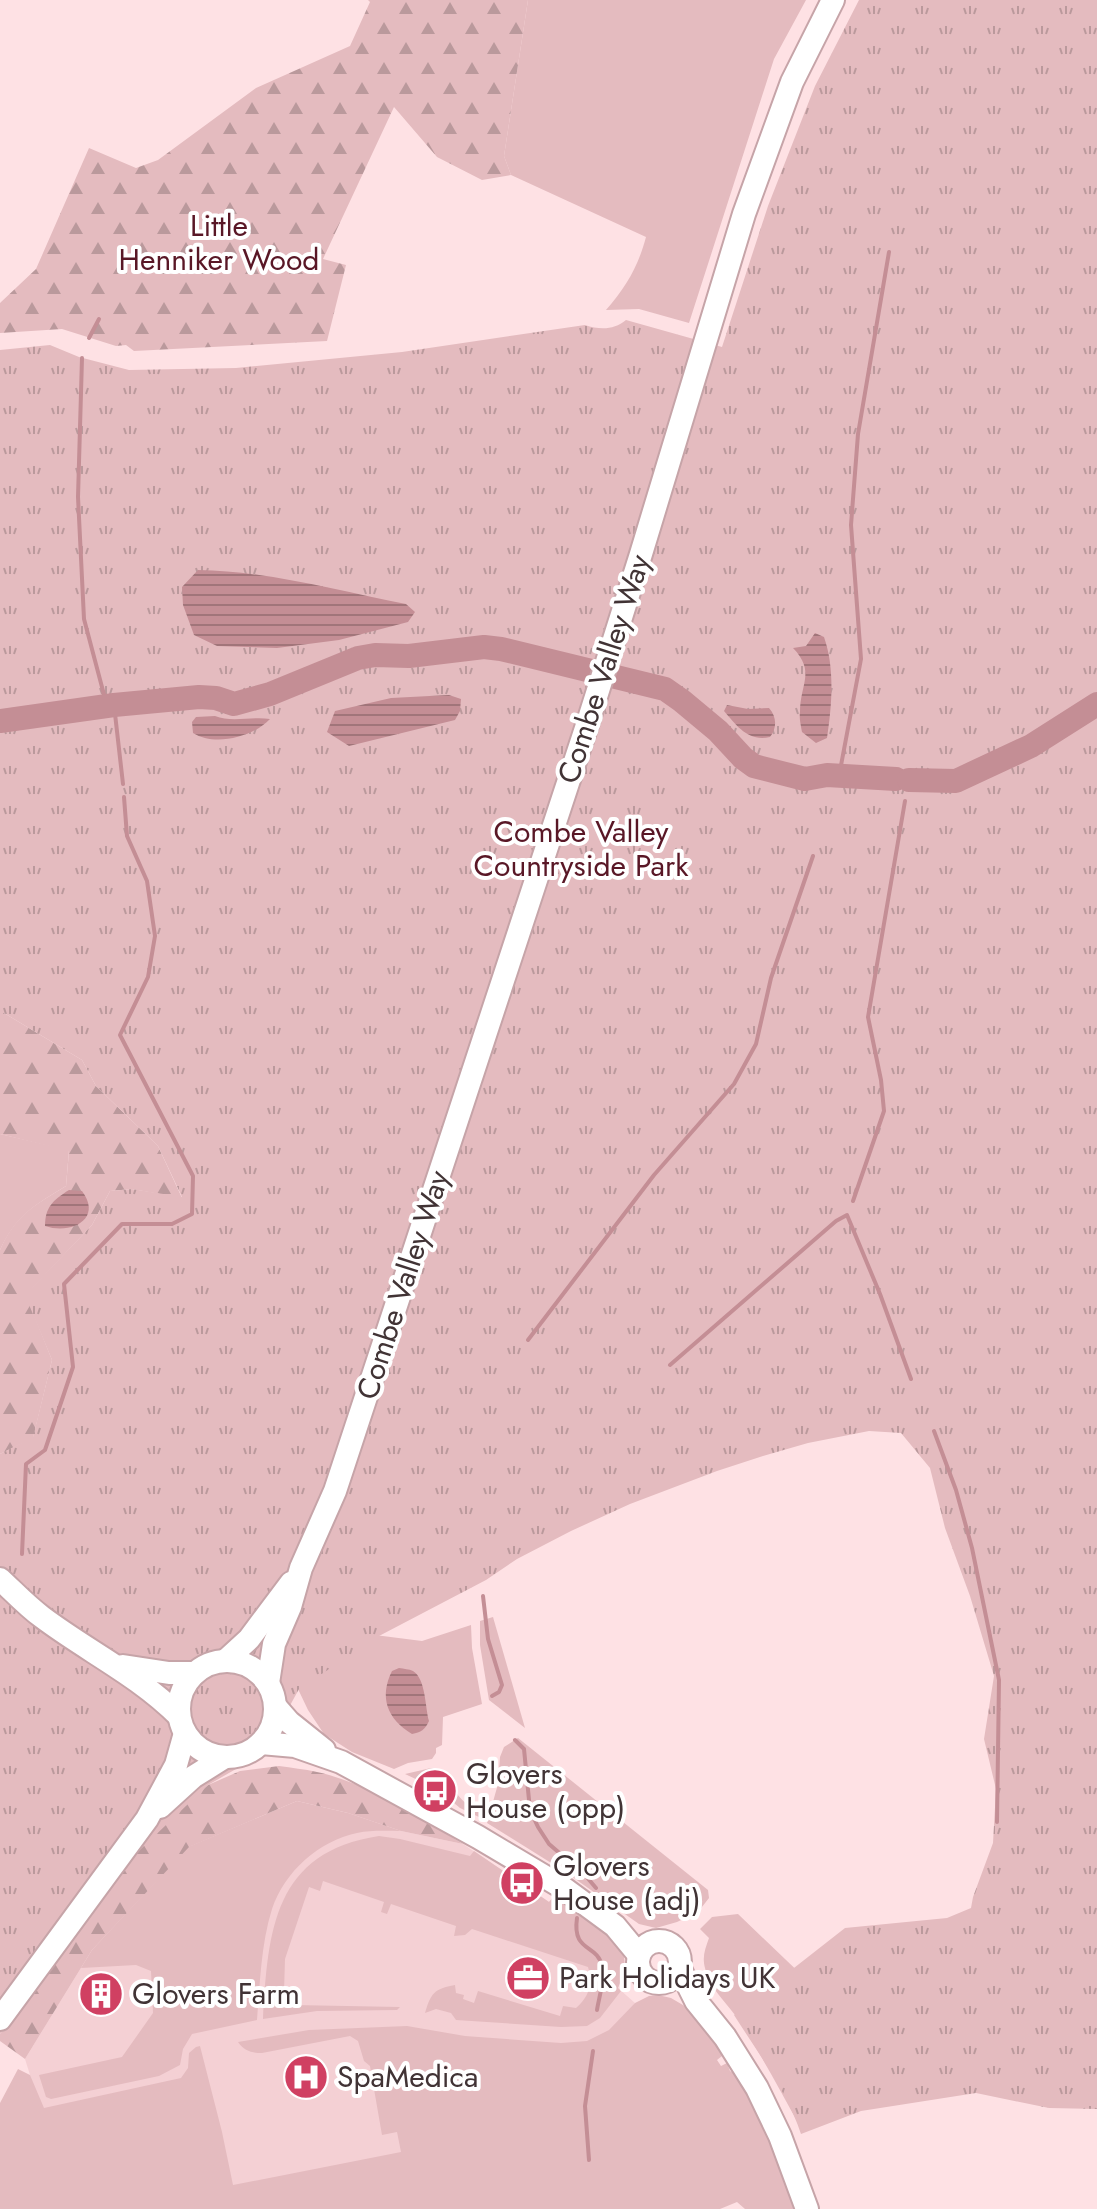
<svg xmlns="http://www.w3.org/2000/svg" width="1097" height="2209" viewBox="0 0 1097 2209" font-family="Jost,sans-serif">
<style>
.built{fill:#f4d0d4}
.grass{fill:#e4bbbf}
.forest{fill:url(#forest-firs)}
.park{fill:url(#park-tufts)}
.water{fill:url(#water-rules)}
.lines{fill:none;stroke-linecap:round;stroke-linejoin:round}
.stream{stroke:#c48e95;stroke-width:4}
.river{stroke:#c48e95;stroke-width:24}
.major-casing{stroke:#c6a4a8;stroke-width:26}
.major{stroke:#fff;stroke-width:22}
.labels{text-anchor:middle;stroke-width:8;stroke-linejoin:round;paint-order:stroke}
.park-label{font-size:30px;fill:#591726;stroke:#fff}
.street-label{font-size:30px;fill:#413335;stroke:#fff}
.poi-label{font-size:30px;fill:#413335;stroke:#fff;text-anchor:start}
</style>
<defs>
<pattern id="forest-firs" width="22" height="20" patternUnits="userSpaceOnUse" patternTransform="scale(2)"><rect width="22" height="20" fill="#e4bbbf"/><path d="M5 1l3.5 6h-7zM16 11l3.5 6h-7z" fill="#ba999c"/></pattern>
<pattern id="park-tufts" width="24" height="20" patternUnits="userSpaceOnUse" patternTransform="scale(2)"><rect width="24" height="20" fill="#e4bbbf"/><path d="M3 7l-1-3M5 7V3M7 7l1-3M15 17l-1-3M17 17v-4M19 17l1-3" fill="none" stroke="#ba999c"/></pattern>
<pattern id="water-rules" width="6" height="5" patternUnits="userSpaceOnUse" patternTransform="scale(2)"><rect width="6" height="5" fill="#c48e95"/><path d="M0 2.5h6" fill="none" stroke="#a1757a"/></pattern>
</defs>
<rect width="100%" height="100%" fill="#fee1e4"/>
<polygon class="built" points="348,1813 401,1831 463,1844 549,1902 554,1896 624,1972 618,1988 635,2003 574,2121 220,2189 26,2166 30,2075 25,2059 92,1950 188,1847"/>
<g class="grass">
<path d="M 528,0 L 806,0 L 774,59 L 689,323 L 639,309 L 606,310 C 626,287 638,267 646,237 L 511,175 L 504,156 Z"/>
<path d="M 0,1134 L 69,1150 L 66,1186 C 35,1205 16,1215 0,1250 Z"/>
<polygon points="493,1617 525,1728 489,1700 480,1645 480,1621"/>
<polygon points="471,1625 472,1648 482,1704 443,1717 442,1745 436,1748 436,1753 432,1759 408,1763 394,1769 352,1752 324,1734 308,1710 298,1689 304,1626 422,1641"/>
<polygon points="518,1738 708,1890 709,1898 698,1912 677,1922 656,1928 639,1924 564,1871 487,1823 498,1784 500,1757 504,1747"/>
<path d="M 431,1768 L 440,1771 L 445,1779 L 452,1778 C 452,1793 463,1800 473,1810 L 485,1803 L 481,1818 L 460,1808 L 437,1789 L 405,1774 Z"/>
<path d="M 297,1801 L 348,1813 L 401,1831 C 386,1831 371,1830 357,1833 C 319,1841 285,1871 272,1909 C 261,1944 260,1983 257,2020 L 192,2034 L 183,2049 L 180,2065 L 159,2076 L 51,2099 L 46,2097 L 39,2075 L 122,2057 L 153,2013 L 151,1971 L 136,1965 L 81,1968 L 92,1950 L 188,1847 Z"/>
<path d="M 379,1836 L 400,1839 L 470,1856 L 474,1851 L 549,1902 L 554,1896 C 573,1909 621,1933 624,1957 C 626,1969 622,1978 618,1988 L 621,1991 L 600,2018 L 587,2026 L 561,2027 L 456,2020 L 451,2013 L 436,2009 L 425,2013 C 431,1993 434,1989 455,1985 L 456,1993 L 464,1995 L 463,1999 L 474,2003 L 478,1991 L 560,2016 L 563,2006 L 576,2008 C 589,1997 593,1984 588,1967 L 472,1929 L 465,1935 L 454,1936 L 456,1926 L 391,1904 L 387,1914 L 381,1912 L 384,1902 L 323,1881 L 320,1891 L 309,1887 L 285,1959 L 284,1992 L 293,1993 L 293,2005 L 400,2007 L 397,2010 L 317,2011 L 263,2019 C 268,1930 274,1852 379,1836 Z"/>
<path d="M 738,1914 L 831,2003 L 798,2123 C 778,2086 758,2049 735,2015 C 724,2000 709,1987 705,1968 C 702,1957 705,1949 709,1938 L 700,1929 L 712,1917 Z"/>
<path d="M 658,1995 L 671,1998 L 688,2008 L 719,2041 L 722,2056 L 717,2060 L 721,2066 L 727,2063 L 730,2071 L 740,2077 L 759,2111 L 797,2209 L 745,2209 L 737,2202 L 720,2209 L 0,2209 L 0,2103 L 18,2069 L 30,2075 L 44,2108 L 181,2078 L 188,2068 L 189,2053 L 196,2047 L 200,2046 L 222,2132 L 233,2185 L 401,2152 L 397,2132 L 382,2135 L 370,2066 L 364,2061 L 358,2041 L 350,2036 L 262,2053 C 252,2053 244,2051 238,2042 L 309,2030 L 407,2026 L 465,2036 L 561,2043 L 587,2041 L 609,2030 L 635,2003 L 649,1996 Z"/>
</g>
<g class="forest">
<polygon points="368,0 528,0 504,156 511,175 482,180 437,157 394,107 323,259 346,265 327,341 134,351 126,345 116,346 62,329 0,333 0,303 36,269 89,148 136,168 158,160 256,88 350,46 370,2"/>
<path d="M 0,1013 L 4,1013 L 82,1060 L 96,1086 L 158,1146 L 182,1198 L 132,1189 L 110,1191 L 92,1225 L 26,1295 L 52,1360 L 33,1438 L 0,1454 L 0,1250 C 15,1215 35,1205 66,1186 L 69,1151 L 0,1134 Z"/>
<path d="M 279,1766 C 292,1768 304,1769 317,1772 C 368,1783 418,1817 463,1844 L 401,1831 L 348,1813 L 297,1801 L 189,1847 L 92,1950 L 25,2059 L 0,2041 L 0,2034 L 123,1866 L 171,1818 L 208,1785 L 240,1771 Z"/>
</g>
<path class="park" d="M 859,0 L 1097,0 L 1097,2109 L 1049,2108 L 976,2093 L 861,2111 L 801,2134 C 787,2091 758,2053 734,2015 L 845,1928 L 947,1918 L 971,1908 L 973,1897 L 993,1843 L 996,1789 L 984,1739 L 994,1676 L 970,1596 L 945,1528 L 930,1468 L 901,1433 L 869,1431 L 808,1443 L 763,1456 L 717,1471 L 630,1504 L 571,1531 L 517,1559 L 486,1580 L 379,1636 L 299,1689 L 264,1753 L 208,1785 L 123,1866 L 0,2034 L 0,1454 L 33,1437 L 52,1360 L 25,1295 L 92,1225 L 110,1191 L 132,1189 L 182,1197 L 158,1146 L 96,1086 L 82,1060 L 4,1013 L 0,1013 L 0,350 L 50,345 L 79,357 L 129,370 L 236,368 L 402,352 L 585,325 C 600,330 614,330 626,320 L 722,347 L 768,206 L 815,86 Z"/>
<g class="water">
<path d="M 198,570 C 268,571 338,591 406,604 L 415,612 L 408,622 L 339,640 L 277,648 L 217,646 L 194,635 L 183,605 L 182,587 Z"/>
<path d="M 815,633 L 824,637 C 835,668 832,706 827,738 L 816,743 L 802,732 C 801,726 799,718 800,712 C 800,684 816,672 793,648 L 806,646 Z"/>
<polygon points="449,695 461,699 460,711 455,720 349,746 327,732 335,711 391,698"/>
<path d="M 727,705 L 748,709 L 769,708 C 777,717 777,728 770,737 C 748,742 737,726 724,711 Z"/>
<path d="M 215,716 C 232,723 252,716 270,719 C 253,737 215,747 193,733 L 192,722 L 196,717 Z"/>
<path d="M 69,1190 L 82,1191 C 103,1219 71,1235 45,1226 C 45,1207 53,1200 69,1190 Z"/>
<path d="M 399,1668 C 404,1669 409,1669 413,1671 C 426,1679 425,1707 429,1721 C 425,1730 421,1732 412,1734 C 387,1719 379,1697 392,1671 Z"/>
</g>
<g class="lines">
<g class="stream">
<polyline points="89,338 99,319"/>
<polyline points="82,358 78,497 84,619 107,706"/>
<polyline points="114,705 123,784"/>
<polyline points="839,776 861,659 851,525 858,434 889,252"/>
<polyline points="853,1201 884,1111 881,1080 868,1017 905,801"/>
<polyline points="528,1340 654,1175 734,1084 756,1044 771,978 813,856"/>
<polyline points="670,1365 836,1221 847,1215 880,1294 911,1379"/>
<polyline points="934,1431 956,1490 972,1548 999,1680 997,1822"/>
<polyline points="22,1554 26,1464 45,1450 73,1367 64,1284 122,1224 172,1224 192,1214 193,1176 120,1035 148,977 155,936 147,881 127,836 124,797"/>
<polyline points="483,1596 488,1639 502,1685 499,1692 492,1696"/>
<polyline points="515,1740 524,1749 530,1810 538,1827 549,1844 585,1875 596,1888"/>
<path d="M 577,1918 C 572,1953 597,1943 602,1966 C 605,1979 599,1997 597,2010"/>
<polyline points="589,2160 585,2106 593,2051"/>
</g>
<g class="river">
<polyline points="0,721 114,705 199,697 216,698 234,704 270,694 358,658 375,655 409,656 484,647 501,649 665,689 682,701 718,731 743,758 754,766 805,779 827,775 896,779"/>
<polyline points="909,780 956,781 1031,746 1097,704"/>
</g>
<g class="major-casing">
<g id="major">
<path d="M 0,1579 C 14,1592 27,1606 42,1617 C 87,1651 138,1675 179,1716"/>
<circle cx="227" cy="1709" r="48"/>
<polyline points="225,1661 249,1639 291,1583"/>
<polyline points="123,1666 169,1673 195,1673"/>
<polyline points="268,1683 274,1644 290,1607 301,1568 335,1491 589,719 641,554 744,214 792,82 833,0"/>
<polyline points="275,1706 289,1722 324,1750"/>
<polyline points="261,1743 295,1746 341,1762 478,1837 562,1887 615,1926 639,1955"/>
<polyline points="160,1807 193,1777 225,1757"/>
<circle cx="659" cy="1962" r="21"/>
<polyline points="679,1967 696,2001 725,2037 757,2088 780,2136 807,2209"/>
<polyline points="0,2019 147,1819 176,1765 185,1733"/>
</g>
</g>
<use href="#major" class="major"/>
</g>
<defs>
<g id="bus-disc" transform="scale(2.3)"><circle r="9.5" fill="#d04062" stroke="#fff"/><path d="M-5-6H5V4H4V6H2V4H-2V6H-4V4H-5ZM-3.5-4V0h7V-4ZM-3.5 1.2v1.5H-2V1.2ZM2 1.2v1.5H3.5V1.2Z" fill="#fff"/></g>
<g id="office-disc" transform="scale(2.3)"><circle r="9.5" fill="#d04062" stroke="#fff"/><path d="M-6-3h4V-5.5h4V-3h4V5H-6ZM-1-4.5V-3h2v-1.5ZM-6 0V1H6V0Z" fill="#fff"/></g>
<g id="building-disc" transform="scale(2.3)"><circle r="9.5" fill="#d04062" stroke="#fff"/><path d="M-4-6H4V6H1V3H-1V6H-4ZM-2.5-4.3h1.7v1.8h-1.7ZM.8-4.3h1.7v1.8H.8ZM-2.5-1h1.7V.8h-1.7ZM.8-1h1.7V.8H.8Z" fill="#fff"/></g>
<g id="hospital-disc" transform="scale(2.3)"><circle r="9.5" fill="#d04062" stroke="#fff"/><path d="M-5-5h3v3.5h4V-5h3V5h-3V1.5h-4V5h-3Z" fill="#fff"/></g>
</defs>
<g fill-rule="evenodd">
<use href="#bus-disc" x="435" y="1791"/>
<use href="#bus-disc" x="522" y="1883"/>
<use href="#office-disc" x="528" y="1978"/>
<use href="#building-disc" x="101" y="1994"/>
<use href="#hospital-disc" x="306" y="2077"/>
</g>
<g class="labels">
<g class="park-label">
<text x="219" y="236">Little<tspan x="219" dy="34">Henniker Wood</tspan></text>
<text x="581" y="842">Combe Valley<tspan x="581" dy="34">Countryside Park</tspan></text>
</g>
<g class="street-label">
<text transform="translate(604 669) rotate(-72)" y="10">Combe Valley Way</text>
<text transform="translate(403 1285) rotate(-72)" y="10">Combe Valley Way</text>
</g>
<g class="poi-label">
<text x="466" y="1784">Glovers<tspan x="466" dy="34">House (opp)</tspan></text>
<text x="553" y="1876">Glovers<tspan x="553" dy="34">House (adj)</tspan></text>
<text x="559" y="1988">Park Holidays UK</text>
<text x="132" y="2004">Glovers Farm</text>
<text x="337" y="2087">SpaMedica</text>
</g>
</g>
</svg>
